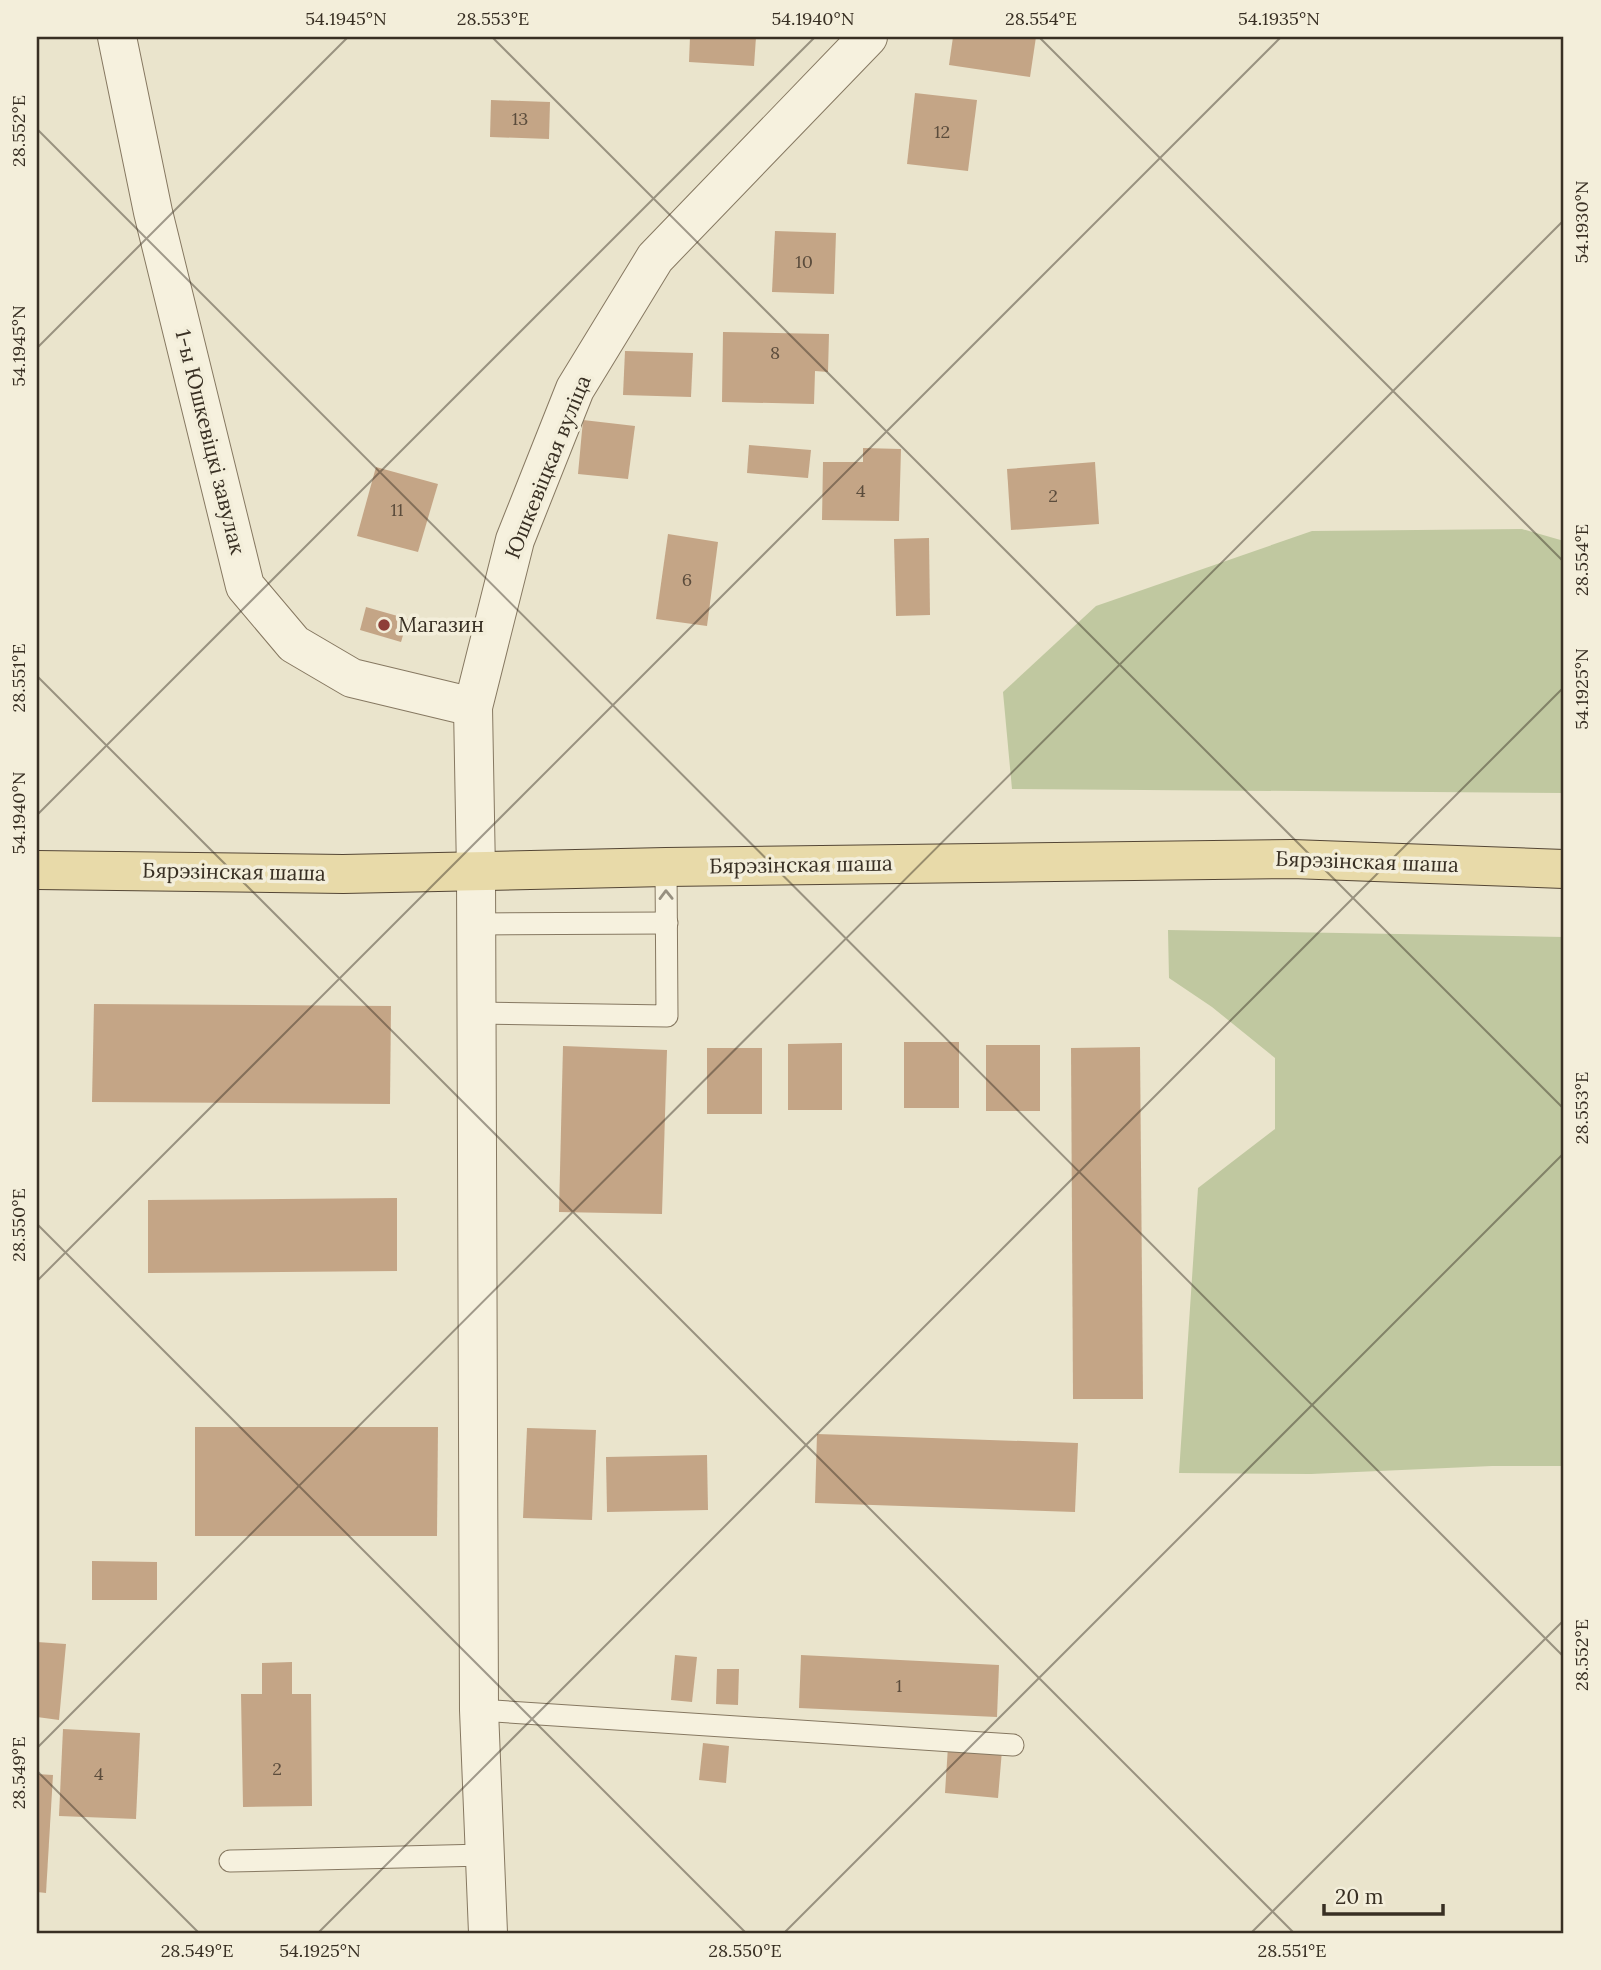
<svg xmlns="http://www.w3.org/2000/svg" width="1601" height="1970" viewBox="0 0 1601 1970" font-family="Lora,serif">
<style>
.green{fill:#c0c8a0}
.building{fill:#c4a586}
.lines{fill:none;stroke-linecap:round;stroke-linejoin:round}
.service-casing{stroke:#867861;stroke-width:23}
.minor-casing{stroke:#867861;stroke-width:40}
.tertiary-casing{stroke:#867861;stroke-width:40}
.primary-casing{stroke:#544635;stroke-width:40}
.service{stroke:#f6f1de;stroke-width:21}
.minor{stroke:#f6f1de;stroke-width:38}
.tertiary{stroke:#f6f1de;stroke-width:38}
.primary{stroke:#e8daa9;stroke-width:38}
.oneway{stroke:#979080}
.ticks{fill:none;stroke:#382f23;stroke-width:2;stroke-opacity:0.45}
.poi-dot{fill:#8e3e38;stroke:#f3eeda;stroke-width:2.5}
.labels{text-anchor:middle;stroke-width:7;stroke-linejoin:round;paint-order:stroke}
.number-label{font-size:18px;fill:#5b4c3c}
.street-label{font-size:21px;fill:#382f23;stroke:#f3eeda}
.poi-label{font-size:21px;fill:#382f23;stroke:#f3eeda;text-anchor:start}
.neatline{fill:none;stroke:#382f23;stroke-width:2.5}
.ticks-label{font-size:18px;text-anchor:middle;fill:#382f23}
</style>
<rect width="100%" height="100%" fill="#eae4cc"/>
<g class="green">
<polygon points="1522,529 1564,541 1564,793 1012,789 1003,692 1096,606 1312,531"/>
<polygon points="1168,930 1564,937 1564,1466 1492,1466 1311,1474 1179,1473 1198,1188 1275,1129 1275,1058 1212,1007 1169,978"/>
</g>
<g class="building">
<polygon points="690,37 756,37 754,66 689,62"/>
<polygon points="953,37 1036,37 1030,77 949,65"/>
<polygon points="915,93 977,100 968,171 907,164"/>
<polygon points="491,100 550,102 549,139 490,137"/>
<polygon points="775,231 836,233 834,294 772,292"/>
<polygon points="723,332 829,334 828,372 815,371 814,404 722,402"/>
<polygon points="625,351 693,353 691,397 623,395"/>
<polygon points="583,420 635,426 628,479 578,474"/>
<polygon points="749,445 811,450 808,478 747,473"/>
<polygon points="863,448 901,449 899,521 822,520 823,462 863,462"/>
<polygon points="1095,462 1099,524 1011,530 1007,469"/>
<polygon points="376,467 438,484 418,552 357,536"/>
<polygon points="668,534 718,542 707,626 656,619"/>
<polygon points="929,538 930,615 896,616 894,539"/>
<polygon points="366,607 408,619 401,642 360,630"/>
<polygon points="94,1004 391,1006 390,1104 92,1102"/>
<rect x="904" y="1042" width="55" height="66"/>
<polygon points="842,1043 842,1110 788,1110 788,1044"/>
<rect x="986" y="1045" width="54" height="66"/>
<polygon points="563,1046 667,1050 662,1214 559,1212"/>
<polygon points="1140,1047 1143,1399 1073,1399 1071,1048"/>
<rect x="707" y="1048" width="55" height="66"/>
<polygon points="397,1198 397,1271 148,1273 148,1200"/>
<polygon points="195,1427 438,1427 437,1536 195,1536"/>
<polygon points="527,1428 596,1430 592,1520 523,1518"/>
<polygon points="817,1434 1078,1443 1075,1512 815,1503"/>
<polygon points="707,1455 708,1510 607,1512 606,1457"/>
<polygon points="92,1561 157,1562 157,1600 92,1600"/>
<polygon points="37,1642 66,1644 59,1720 37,1717"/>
<polygon points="675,1655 697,1657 692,1702 671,1700"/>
<polygon points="801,1655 999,1665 997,1717 799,1708"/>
<polygon points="292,1662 292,1694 311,1694 312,1806 243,1807 241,1694 262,1694 262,1663"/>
<polygon points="717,1669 739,1669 738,1705 716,1704"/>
<polygon points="63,1729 140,1733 136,1819 59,1816"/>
<polygon points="703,1743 729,1746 726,1783 699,1780"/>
<polygon points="948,1746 1002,1750 998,1798 945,1793"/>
<polygon points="37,1774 53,1775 46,1893 37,1892"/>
</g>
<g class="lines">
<g class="service-casing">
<g id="service">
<polyline points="476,924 667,923"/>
<polyline points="476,1013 667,1016 666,867"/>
<polyline points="479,1710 1013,1745"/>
<polyline points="230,1861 485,1855"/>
</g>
</g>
<g class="minor-casing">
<g id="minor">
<polyline points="117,37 153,212 245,586 294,644 352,678 473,707"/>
<polyline points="476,872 473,707 515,540 575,389 655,258 868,37"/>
</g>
</g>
<g class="tertiary-casing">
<polyline id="tertiary" points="476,872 479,1710 488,1933"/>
</g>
<g class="primary-casing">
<polyline id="primary" points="37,870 343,874 666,867 1292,859 1564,869"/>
</g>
<use href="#service" class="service"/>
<use href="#minor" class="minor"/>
<use href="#tertiary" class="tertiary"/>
<use href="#primary" class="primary"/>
</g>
<defs><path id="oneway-chevron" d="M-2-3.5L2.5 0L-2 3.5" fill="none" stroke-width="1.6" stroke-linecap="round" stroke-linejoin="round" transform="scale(1.75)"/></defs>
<use class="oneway" href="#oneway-chevron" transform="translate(666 895) rotate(-91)"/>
<path class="ticks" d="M 492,37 L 1564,1109M 1039,37 L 1564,562M 37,129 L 1564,1657M 37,348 L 348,37M 37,676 L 1294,1933M 37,815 L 815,37M 37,1224 L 746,1933M 37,1281 L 1281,37M 37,1748 L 1564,220M 37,1771 L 199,1933M 318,1933 L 1564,687M 784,1933 L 1564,1153M 1251,1933 L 1564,1620"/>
<circle class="poi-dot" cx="384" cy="625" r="7"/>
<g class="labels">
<g class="number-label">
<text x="520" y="125">13</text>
<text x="942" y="138">12</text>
<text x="804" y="268">10</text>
<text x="775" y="359">8</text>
<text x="861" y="497">4</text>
<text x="1053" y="502">2</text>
<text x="397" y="516">11</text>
<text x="687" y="586">6</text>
<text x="899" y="1692">1</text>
<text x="277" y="1775">2</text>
<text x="99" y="1780">4</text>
</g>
<g class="street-label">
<text transform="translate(210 442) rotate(76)" y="7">1-ы Юшкевіцкі завулак</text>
<text transform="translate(548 467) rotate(-68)" y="7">Юшкевіцкая вуліца</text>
<text transform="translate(1367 862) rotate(2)" y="7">Бярэзінская шаша</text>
<text transform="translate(801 865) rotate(-1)" y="7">Бярэзінская шаша</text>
<text transform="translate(234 872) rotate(1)" y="7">Бярэзінская шаша</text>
</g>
<g class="poi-label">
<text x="398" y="632">Магазин</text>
</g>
</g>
<rect width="1601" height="1970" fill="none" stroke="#f3eeda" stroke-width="77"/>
<path d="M1324 1904v10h119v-10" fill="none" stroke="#382f23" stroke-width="3.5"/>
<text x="1335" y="1904" font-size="21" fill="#382f23" stroke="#f3eeda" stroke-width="5" paint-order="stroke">20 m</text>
<rect x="38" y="38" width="1524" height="1894" class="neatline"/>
<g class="ticks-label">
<text x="346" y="25">54.1945°N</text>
<text x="493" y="25">28.553°E</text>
<text x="813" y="25">54.1940°N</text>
<text x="1041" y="25">28.554°E</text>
<text x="1279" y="25">54.1935°N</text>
<text transform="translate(19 131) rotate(-90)" y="6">28.552°E</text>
<text transform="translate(1582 222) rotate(-90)" y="6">54.1930°N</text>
<text transform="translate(19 346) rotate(-90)" y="6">54.1945°N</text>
<text transform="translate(1582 560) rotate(-90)" y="6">28.554°E</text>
<text transform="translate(19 678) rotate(-90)" y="6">28.551°E</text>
<text transform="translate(1582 689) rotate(-90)" y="6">54.1925°N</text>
<text transform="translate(19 813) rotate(-90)" y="6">54.1940°N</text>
<text transform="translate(1582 1108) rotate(-90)" y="6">28.553°E</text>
<text transform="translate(19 1225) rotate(-90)" y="6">28.550°E</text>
<text transform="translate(1582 1655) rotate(-90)" y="6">28.552°E</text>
<text transform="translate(19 1773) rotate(-90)" y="6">28.549°E</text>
<text x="197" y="1957">28.549°E</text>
<text x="320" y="1957">54.1925°N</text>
<text x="745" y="1957">28.550°E</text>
<text x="1292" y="1957">28.551°E</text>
</g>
</svg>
